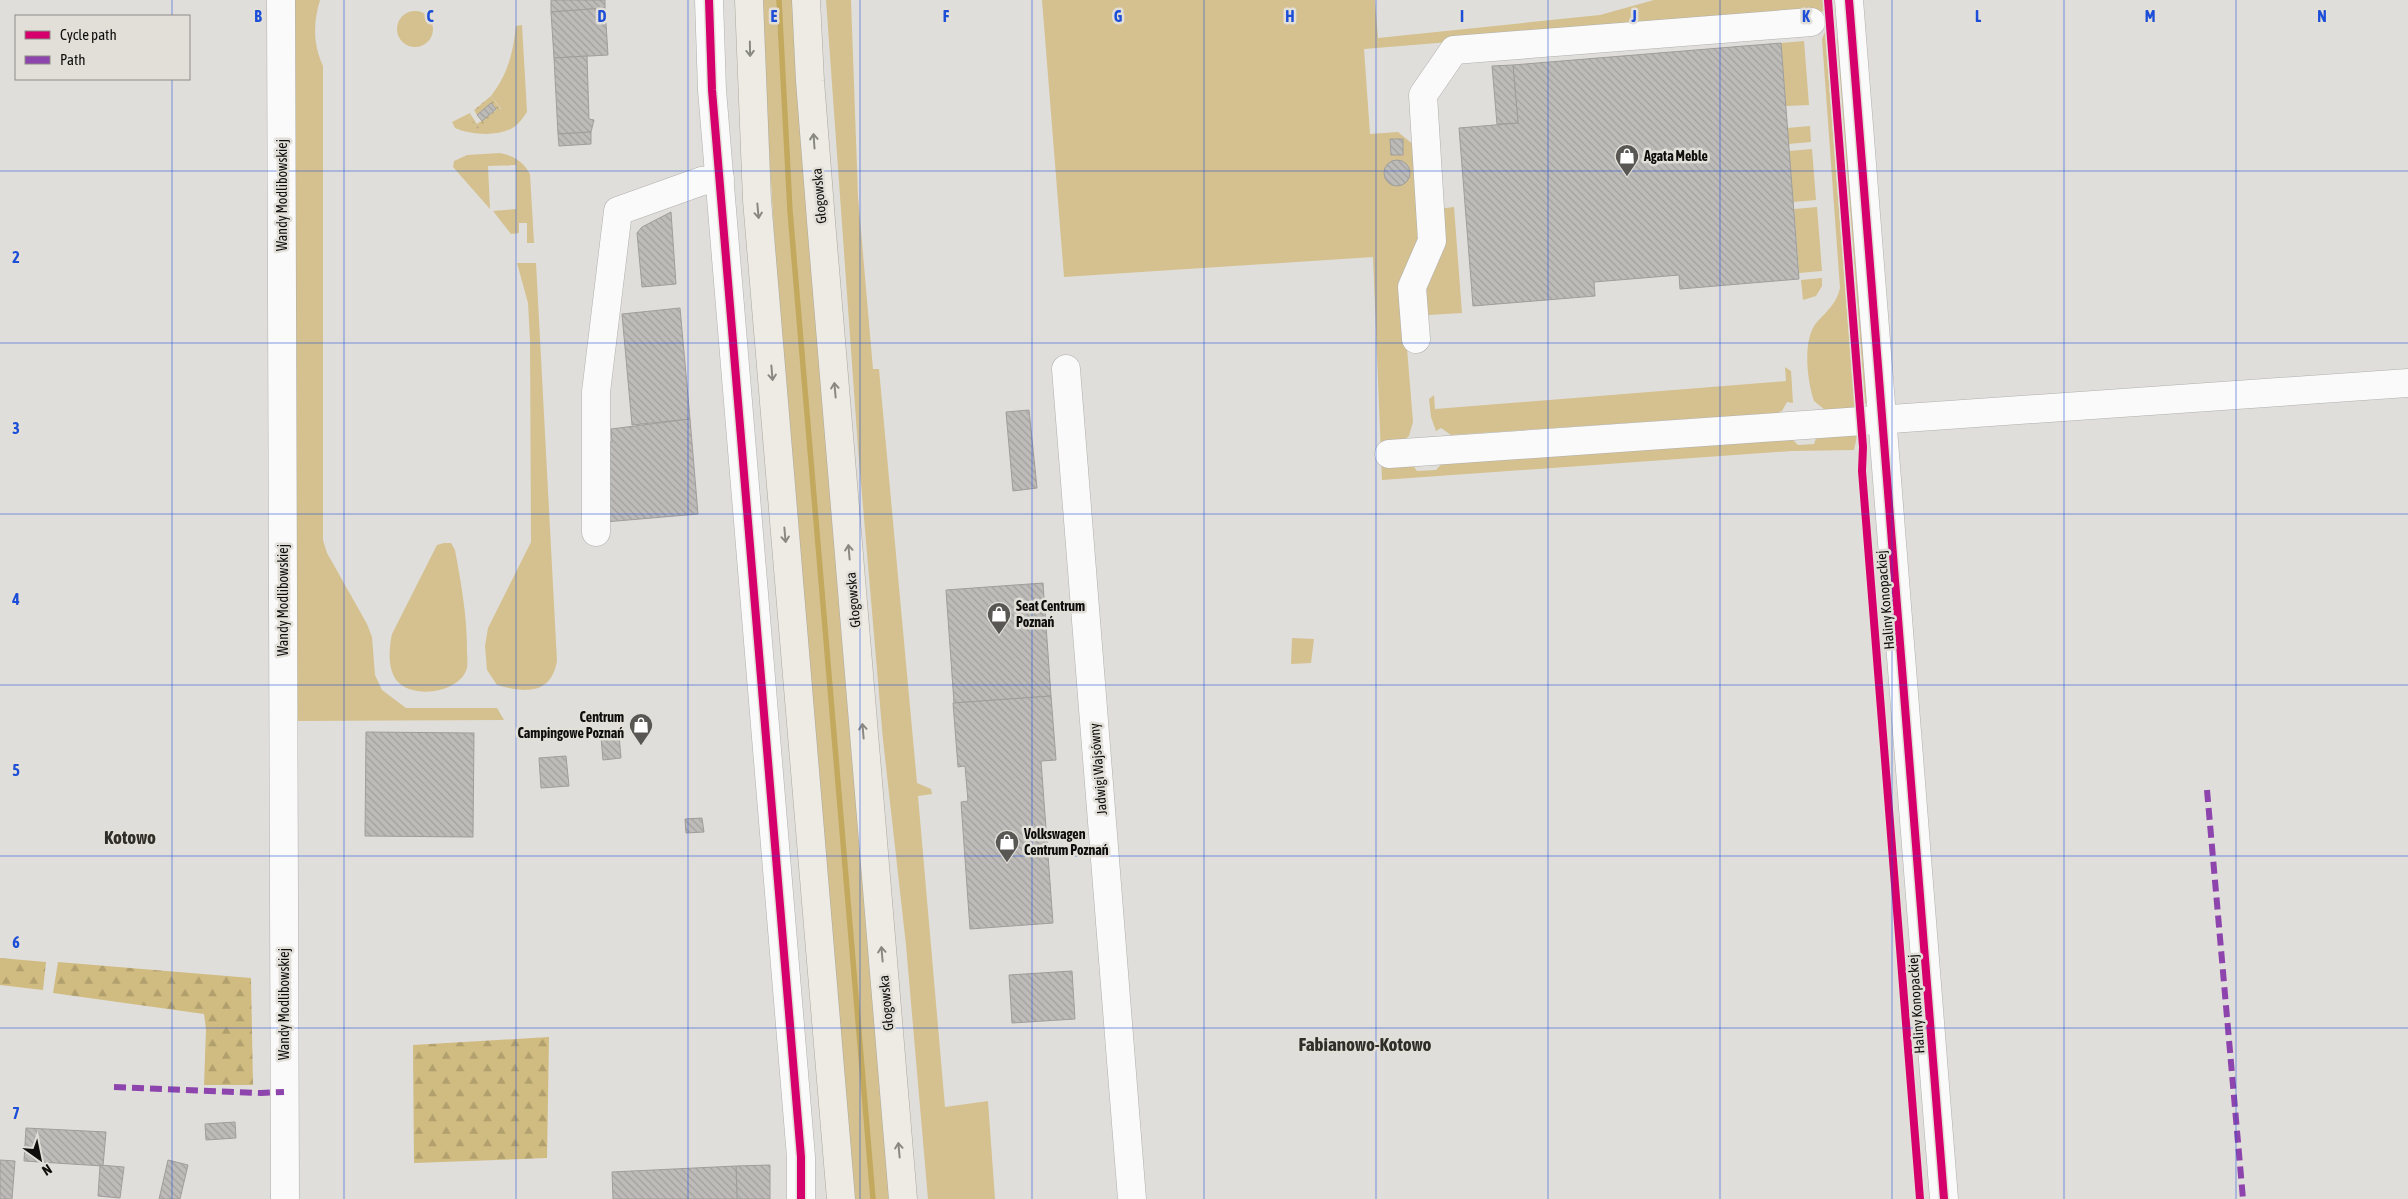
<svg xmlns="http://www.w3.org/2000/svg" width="2408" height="1199" viewBox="0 0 2408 1199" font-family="'Asap Condensed',sans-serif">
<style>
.grass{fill:#d4c18f}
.forest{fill:url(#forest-firs)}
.garden{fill:url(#garden-dots)}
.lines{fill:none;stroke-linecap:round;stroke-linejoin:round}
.stream{stroke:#c3a95d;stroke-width:5.5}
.building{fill:url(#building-back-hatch);stroke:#9f9e9b}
.minor-casing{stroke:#b0afad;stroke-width:29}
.major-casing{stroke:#aca89d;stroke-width:29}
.minor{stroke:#fafafa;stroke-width:28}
.major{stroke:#eeebe5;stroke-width:28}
.quiet{stroke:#8e44ad;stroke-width:6;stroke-dasharray:12 6;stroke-linecap:butt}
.cycleway-casing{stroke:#e2dfd9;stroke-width:11}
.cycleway{stroke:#d6006c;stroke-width:8}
.oneway{stroke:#8a8883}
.grid{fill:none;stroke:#1d4ed8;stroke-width:1;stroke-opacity:0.55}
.labels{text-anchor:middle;stroke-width:5;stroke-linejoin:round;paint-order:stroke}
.poi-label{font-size:14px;font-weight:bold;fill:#0f0e0c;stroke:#e2dfd9;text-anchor:start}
.street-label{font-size:14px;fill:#0f0e0c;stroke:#e2dfd9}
.district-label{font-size:19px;font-weight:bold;fill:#302e29;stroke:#e2dfd9}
.grid-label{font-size:16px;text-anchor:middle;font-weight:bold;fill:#1d4ed8;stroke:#e2dfd9;stroke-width:5;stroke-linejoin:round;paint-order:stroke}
</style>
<defs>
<pattern id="forest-firs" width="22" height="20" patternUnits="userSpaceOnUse" patternTransform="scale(1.25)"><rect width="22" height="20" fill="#d0bb80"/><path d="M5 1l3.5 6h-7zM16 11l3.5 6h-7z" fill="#b1a06d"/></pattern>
<pattern id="garden-dots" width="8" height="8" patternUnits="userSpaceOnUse" patternTransform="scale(1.25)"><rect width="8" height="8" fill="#d4c18f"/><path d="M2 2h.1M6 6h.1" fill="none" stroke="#b5a57a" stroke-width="1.8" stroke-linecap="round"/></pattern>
<pattern id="building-back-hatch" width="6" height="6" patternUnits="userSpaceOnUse" patternTransform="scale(1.25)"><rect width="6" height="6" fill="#bdbcb9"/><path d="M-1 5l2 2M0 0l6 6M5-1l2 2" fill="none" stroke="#a1a09e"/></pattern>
</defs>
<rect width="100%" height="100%" fill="#e0dedb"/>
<g class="grass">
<path d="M 293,0 L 320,0 C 313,23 313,44 323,66 L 323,540 L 327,553 L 367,624 L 372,637 L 375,675 L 382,690 L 406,708 L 497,708 L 504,720 L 294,721 Z"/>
<polygon points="763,0 792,0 807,219 889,1199 854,1199 776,264 765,83"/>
<polygon points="826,0 851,0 858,196 873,369 879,369 917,783 931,789 932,794 918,796 945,1107 988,1101 995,1199 928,1199 906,945 883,740 858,448"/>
<polygon points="1042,0 1375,0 1378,38 1600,15 1654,0 1823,0 1824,11 1819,12 1364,49 1370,134 1398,132 1414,145 1422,232 1403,299 1413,422 1409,436 1403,441 1410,461 1417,471 1436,470 1446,459 1789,436 1798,445 1814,444 1816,438 1850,433 1857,436 1854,450 1792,451 1382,480 1373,257 1064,277"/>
<circle cx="415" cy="29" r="18"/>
<path d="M 522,25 L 527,112 C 523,117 520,123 514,127 C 499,137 471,135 455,128 L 452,122 L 470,113 L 471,115 L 469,117 L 477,128 L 501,109 L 491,96 C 508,74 513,53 516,26 Z"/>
<path d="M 1825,32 L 1855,411 L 1825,410 L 1814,401 C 1807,381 1802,339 1817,322 C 1827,311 1837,303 1840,288 L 1822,39 Z"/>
<polygon points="1837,38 1841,43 1869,398 1865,404"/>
<polygon points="1804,41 1809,105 1786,106 1781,43"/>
<polygon points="1810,126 1811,142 1788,144 1787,128"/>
<polygon points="1812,149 1816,200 1793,202 1789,151"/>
<path d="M 500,153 C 514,156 523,161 530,174 L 534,243 L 527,243 L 527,223 L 519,223 L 519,233 L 511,234 L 493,211 L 516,209 L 516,165 L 488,166 L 490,209 L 453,167 L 454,161 L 467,155 Z"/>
<polygon points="1454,207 1462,313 1428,315 1421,296 1438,209"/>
<polygon points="1817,207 1822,271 1799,273 1794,209"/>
<path d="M 517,263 L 536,263 L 557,661 C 551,695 525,693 497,685 L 487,670 L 485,646 L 488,628 L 531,542 L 530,340 L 528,303 Z"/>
<polygon points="1822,278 1822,286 1816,296 1803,300 1801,280"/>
<polygon points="1785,367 1791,371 1793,403 1787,402 1782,411 1777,413 1451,435 1441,428 1436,431 1431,417 1429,399 1434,395 1435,409 1786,381"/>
<path d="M 444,543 L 451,543 L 455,550 C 461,583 467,615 467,649 C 467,655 468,663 467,668 C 460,693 414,699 398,682 C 387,670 389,648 392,634 L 437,545 Z"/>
<polygon points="1292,638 1314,639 1311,663 1291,664"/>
</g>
<g class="forest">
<polygon points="0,958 46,962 43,990 0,985"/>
<polygon points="58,962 251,978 253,1085 204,1085 206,1029 204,1014 53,993"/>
<polygon points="549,1037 547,1158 414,1163 413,1045"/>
</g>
<polygon class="garden" points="491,96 501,110 477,129 469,117 471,115 477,124 496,110 491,103 477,115 474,110"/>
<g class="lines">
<polyline class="stream" points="779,0 790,211 873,1199"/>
</g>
<g class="building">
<polygon points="551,0 605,0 605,8 551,12"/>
<polygon points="605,8 608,55 554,58 551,12"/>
<polygon points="1781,43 1799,279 1680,289 1679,275 1594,282 1595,296 1473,306 1459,128 1518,123 1513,65"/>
<polygon points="587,56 589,119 594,120 591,132 558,134 554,58"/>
<polygon points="1513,65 1518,123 1497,124 1492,66"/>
<polygon points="491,103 496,109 482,121 477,115"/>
<polygon points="591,132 591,144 559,146 558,134"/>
<polygon points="1390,139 1403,139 1403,155 1391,155"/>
<circle cx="1397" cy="173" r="13"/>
<polygon points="671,212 676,284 642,287 637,233 642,227"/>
<polygon points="680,308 690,419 632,425 622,314"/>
<polygon points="1029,410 1037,488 1013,491 1006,412"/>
<polygon points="690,419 698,514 605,522 598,443 612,442 611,429"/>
<polygon points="1043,583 1051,696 954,703 946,590"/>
<polygon points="1051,696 1056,760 1041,761 1053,923 970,929 961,802 968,801 965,766 958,767 953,703"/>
<polygon points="366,732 474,733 473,837 365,836"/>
<polygon points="619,735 621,758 603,760 601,737"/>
<polygon points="566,756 569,786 541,788 539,758"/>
<polygon points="702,818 704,832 686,833 685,819"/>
<polygon points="1072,971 1075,1019 1012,1023 1009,975"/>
<polygon points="235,1122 236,1138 206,1140 205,1124"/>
<polygon points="26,1128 106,1132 103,1166 24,1161"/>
<polygon points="0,1160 15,1161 12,1199 0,1199"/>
<polygon points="168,1160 188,1165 180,1199 159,1199"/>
<polygon points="100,1165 124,1167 120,1198 98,1196"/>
<polygon points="770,1165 770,1199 737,1199 736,1166"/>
<polygon points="736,1166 737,1199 613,1199 612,1172"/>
</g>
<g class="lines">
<g class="minor-casing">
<g id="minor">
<polyline points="281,0 285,1199"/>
<polyline points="709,0 712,90 801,1157 801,1199"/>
<polyline points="1849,0 1944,1199"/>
<polyline points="1416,339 1412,287 1432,241 1423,95 1454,50 1811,22"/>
<polyline points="1066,369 1132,1199"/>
<polyline points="1389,454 2408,383"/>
<polyline points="596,532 596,392 618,211 702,181 720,179"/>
</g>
</g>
<g class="major-casing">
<g id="major">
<polyline points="749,0 757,200 841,1199"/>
<polyline points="806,0 810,81 821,221 903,1199"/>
</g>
</g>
<use href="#minor" class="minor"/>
<use href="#major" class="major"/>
<g class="quiet">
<polyline points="2207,790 2243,1199"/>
<polyline points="114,1087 261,1093 284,1092"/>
</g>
<g class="cycleway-casing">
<g id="cycleway">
<polyline points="709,0 712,90 801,1157 801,1199"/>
<polyline points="1828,0 1863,447 1862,471 1920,1199"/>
<polyline points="1849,0 1944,1199"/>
</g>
</g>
<use href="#cycleway" class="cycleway"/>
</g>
<defs><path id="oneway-shaft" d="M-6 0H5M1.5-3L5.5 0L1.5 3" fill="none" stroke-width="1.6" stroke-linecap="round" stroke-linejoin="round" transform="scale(1.25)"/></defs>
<g class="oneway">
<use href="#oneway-shaft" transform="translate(750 49) rotate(89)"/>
<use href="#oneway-shaft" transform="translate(814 141) rotate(-94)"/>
<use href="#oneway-shaft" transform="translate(758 211) rotate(85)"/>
<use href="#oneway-shaft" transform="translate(772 373) rotate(85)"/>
<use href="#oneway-shaft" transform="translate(835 390) rotate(-95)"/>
<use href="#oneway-shaft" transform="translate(785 535) rotate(85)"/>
<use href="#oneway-shaft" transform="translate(849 552) rotate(-95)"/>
<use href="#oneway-shaft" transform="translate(863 731) rotate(-95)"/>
<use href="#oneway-shaft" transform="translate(882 954) rotate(-95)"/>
<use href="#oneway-shaft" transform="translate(899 1150) rotate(-95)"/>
</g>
<path class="grid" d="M 172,0 L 172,16M 344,0 L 344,1199M 516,0 L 516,1199M 688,0 L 688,1199M 860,0 L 860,1199M 1032,0 L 1032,1199M 1204,0 L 1204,1199M 1376,0 L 1376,1199M 1548,0 L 1548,1199M 1720,0 L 1720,1199M 1892,0 L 1892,1199M 2064,0 L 2064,1199M 2236,0 L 2236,1199M 172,79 L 172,1199M 0,171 L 2408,171M 0,343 L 2408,343M 0,514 L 2408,514M 0,685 L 2408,685M 0,856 L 2408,856M 0,1028 L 2408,1028"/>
<defs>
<g id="shop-pin" transform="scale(1.25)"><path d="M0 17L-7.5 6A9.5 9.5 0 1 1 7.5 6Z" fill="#585754" stroke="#e2dfd9"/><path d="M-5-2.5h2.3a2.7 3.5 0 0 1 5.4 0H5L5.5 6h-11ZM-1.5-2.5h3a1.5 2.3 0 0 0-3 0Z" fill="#fff"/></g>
</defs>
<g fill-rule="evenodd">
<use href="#shop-pin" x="1627" y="156"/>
<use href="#shop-pin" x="999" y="614"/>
<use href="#shop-pin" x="641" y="725"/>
<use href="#shop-pin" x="1007" y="842"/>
</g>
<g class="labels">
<g class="poi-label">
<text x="1644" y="161">Agata Meble</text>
<text x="1016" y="611">Seat Centrum<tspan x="1016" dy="16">Poznań</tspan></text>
<text x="624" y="722" text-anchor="end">Centrum<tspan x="624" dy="16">Campingowe Poznań</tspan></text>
<text x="1024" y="839">Volkswagen<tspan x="1024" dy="16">Centrum Poznań</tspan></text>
</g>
<g class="street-label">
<text transform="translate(282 195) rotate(-90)" y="5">Wandy Modlibowskiej</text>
<text transform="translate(819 196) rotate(-95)" y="5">Głogowska</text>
<text transform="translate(283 600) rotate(-90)" y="5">Wandy Modlibowskiej</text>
<text transform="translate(853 600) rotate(-95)" y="5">Głogowska</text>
<text transform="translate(1885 600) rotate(-95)" y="5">Haliny Konopackiej</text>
<text transform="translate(1098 769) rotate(-95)" y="5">Jadwigi Wajsówny</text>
<text transform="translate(886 1003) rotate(-95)" y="5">Głogowska</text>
<text transform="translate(284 1004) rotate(-90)" y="5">Wandy Modlibowskiej</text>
<text transform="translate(1916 1004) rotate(-94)" y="5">Haliny Konopackiej</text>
</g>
<g class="district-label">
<text x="130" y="844">Kotowo</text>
<text x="1365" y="1051">Fabianowo-Kotowo</text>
</g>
</g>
<g class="grid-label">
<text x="258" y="22">B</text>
<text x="430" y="22">C</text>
<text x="602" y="22">D</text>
<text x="774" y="22">E</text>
<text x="946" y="22">F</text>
<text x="1118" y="22">G</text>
<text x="1290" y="22">H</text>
<text x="1462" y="22">I</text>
<text x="1634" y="22">J</text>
<text x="1806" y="22">K</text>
<text x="1978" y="22">L</text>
<text x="2150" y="22">M</text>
<text x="2322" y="22">N</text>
<text x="16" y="263">2</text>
<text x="16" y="434">3</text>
<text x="16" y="605">4</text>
<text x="16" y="776">5</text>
<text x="16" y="948">6</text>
<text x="16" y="1119">7</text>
</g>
<rect x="15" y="15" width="175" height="65" fill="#e2dfd9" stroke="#8e8b87"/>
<rect x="25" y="31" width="25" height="8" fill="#d6006c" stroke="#8e8b87"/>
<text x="60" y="40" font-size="15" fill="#0f0e0c">Cycle path</text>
<rect x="25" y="56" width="25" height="8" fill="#8e44ad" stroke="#8e8b87"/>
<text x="60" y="65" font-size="15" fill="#0f0e0c">Path</text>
<g transform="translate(40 1159) rotate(147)" stroke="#e2dfd9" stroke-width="4" paint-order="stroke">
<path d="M0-4L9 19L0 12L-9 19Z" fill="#0f0e0c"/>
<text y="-8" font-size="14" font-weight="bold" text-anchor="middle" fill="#0f0e0c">N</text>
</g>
</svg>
